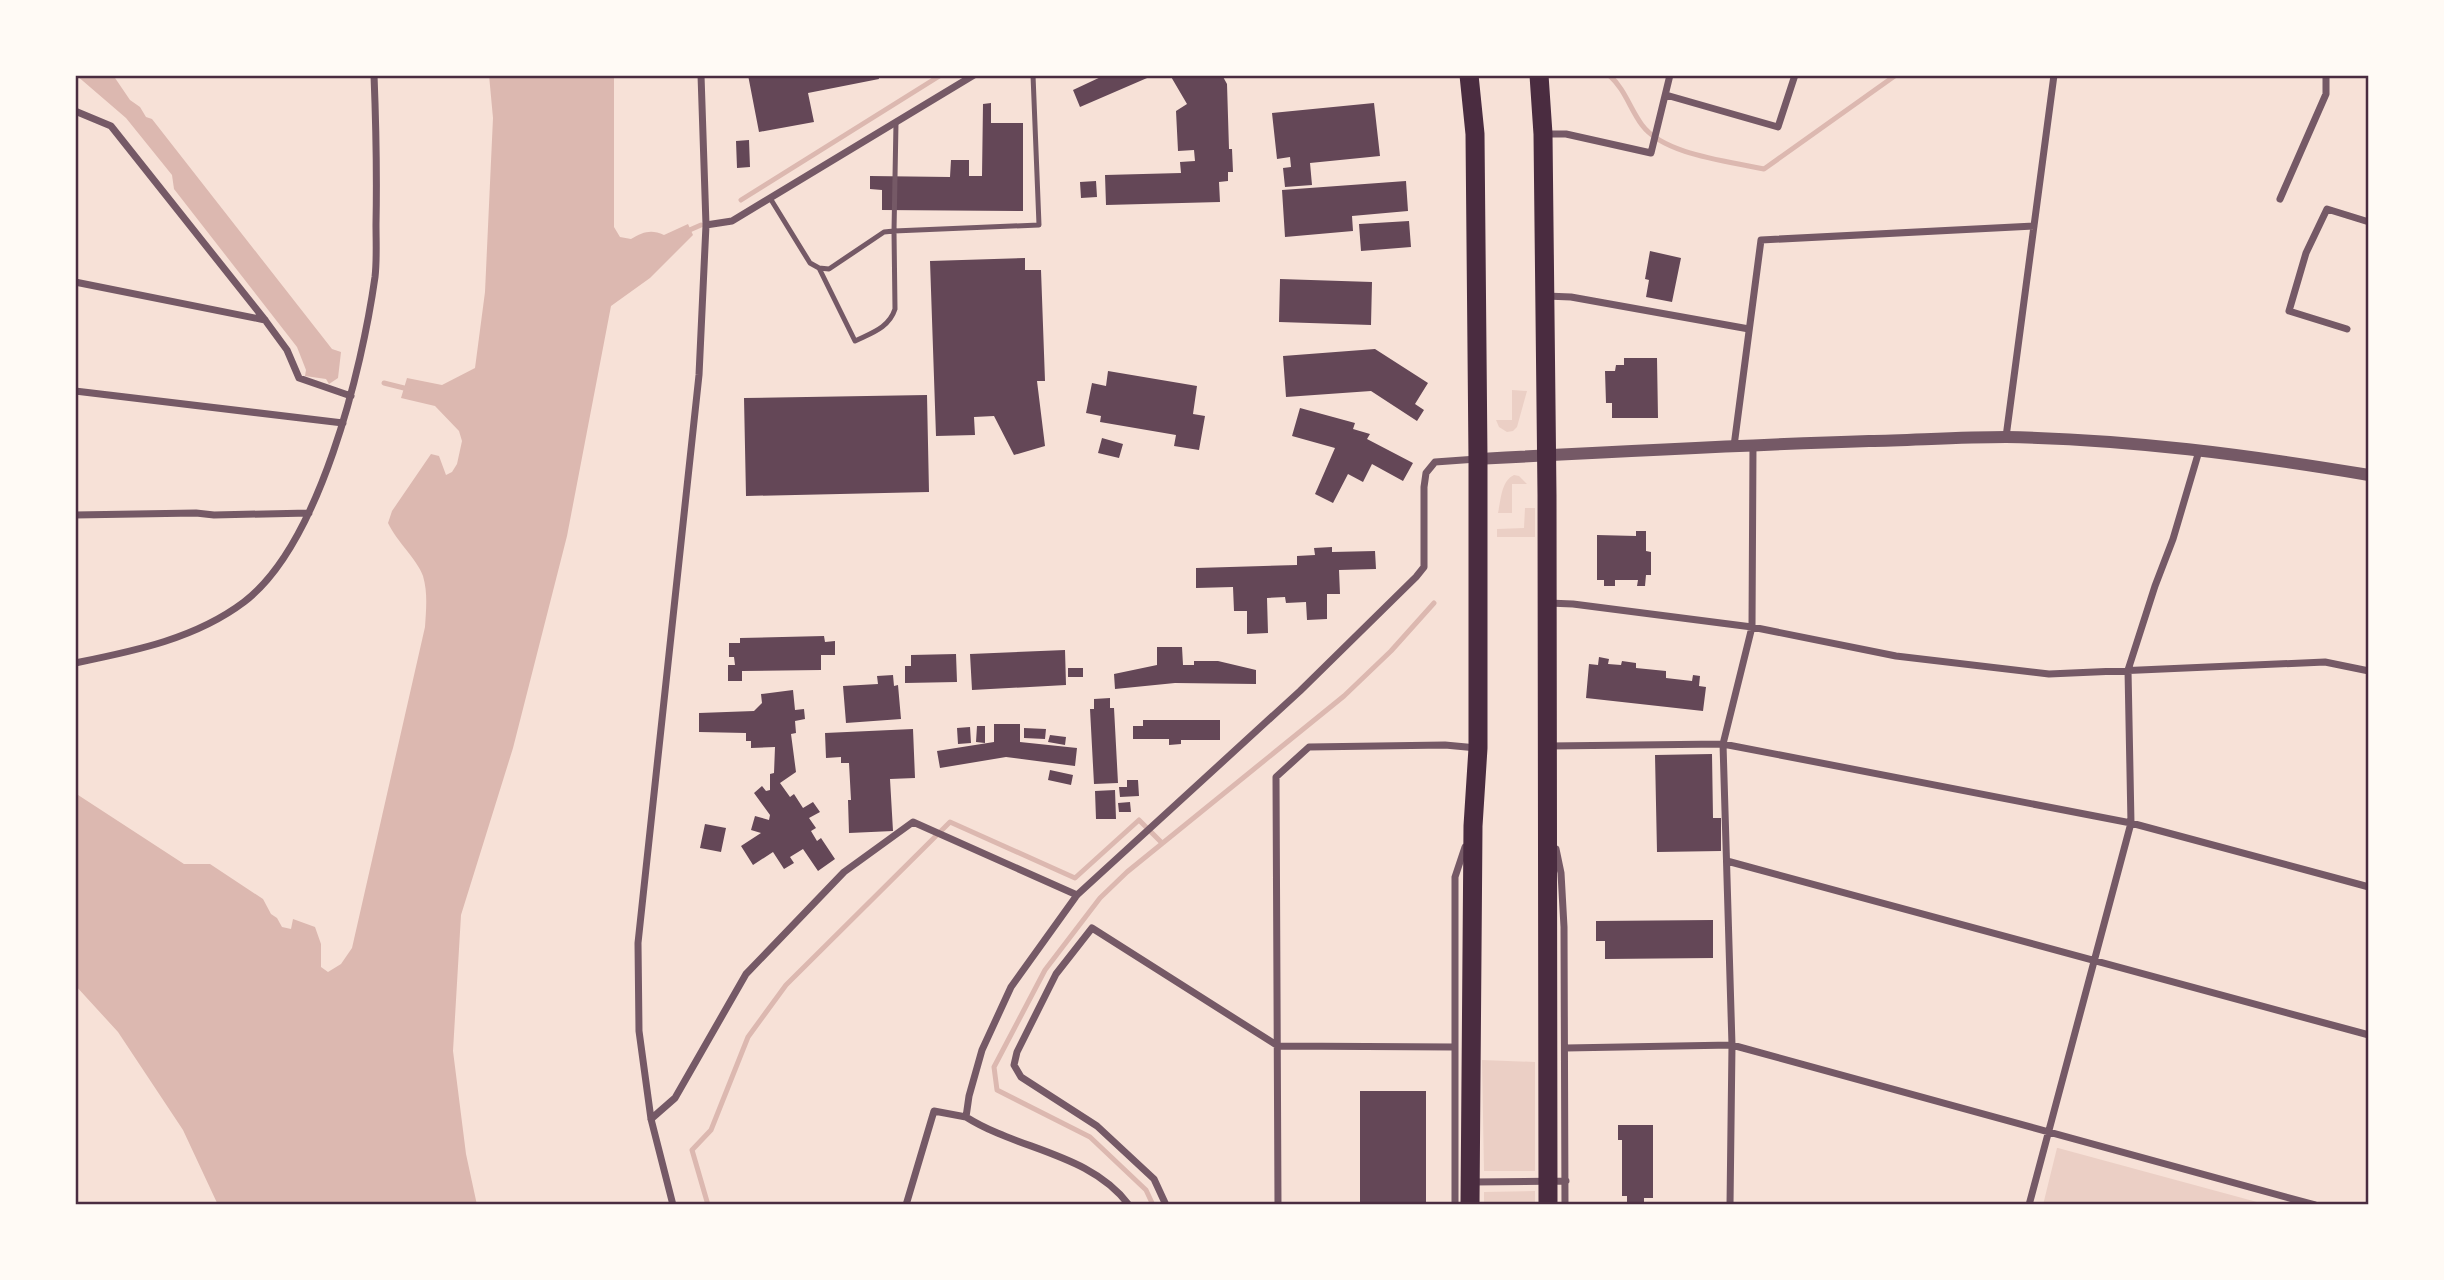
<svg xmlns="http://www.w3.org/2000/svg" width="2444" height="1280" font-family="'DejaVu Sans',sans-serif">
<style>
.green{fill:#ebcfc5}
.water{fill:#dcb8b0}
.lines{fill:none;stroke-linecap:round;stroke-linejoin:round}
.stream{stroke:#dcb8b0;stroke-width:5}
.building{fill:#644757}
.service{stroke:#755966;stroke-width:5}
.minor{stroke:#755966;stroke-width:7}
.tertiary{stroke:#755966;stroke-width:12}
.trunk{stroke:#4a2c40;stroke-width:19}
.neatline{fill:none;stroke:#4a2c40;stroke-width:2.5}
</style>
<rect width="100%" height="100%" fill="#f7e1d7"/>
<path class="green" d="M1512,390L1527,391L1517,427L1513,431L1507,432L1499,427L1496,420H1512Z
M1514,475L1519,476L1527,484H1512V513H1498C1501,500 1501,481 1514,475Z
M1525,508H1535V537H1497V529L1524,528Z
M1482,1060L1535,1062V1171H1484Z
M2057,1148H2058L2268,1205H2043Z
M1535,1191V1205H1484V1192Z"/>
<path class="water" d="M76,75H113L130,100L140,107L146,117L152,119L332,349L341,352L338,378L329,384L326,379L305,376L306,370L297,347L174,189L172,175L126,118Z
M489,75H614V227L620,237L631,239C643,232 651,229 664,235L688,224L693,235L650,278L611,306L567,536L513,748L461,915L453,1051L466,1154L477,1205H218L183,1130L118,1032L75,985V793L184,864H210L263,899L271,914L277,918L282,927L291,929L293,919L315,927L321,944V967L328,972L341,964L352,948L425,627C426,610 428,593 423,576C417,559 397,542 388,523L392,511L431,454L439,456L446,475L452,472L457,464L462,441L459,431L435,406L401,398L407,378L442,385L475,368L485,292L493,118Z"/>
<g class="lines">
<path class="stream" d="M1609,75C1625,89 1630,109 1642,125C1664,155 1729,161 1764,169L1896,75
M741,200L941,75
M685,232L701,225
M384,383L408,389
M708,1205L692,1150L711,1130L748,1037L786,985L950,822L1075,878L1139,820L1162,843
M1153,1205L1146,1190L1090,1137L997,1090L994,1067L1045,970L1100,898L1127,872L1344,696L1391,651L1434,603"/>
</g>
<path class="building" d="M748,75H878L879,79L808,93L814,122L759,132Z
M1105,75H1154L1080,107L1073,90Z
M1170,75H1222L1227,84L1229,149H1232L1233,172H1228V181L1219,182L1220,202L1106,205L1105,175L1181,173L1180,162L1195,161L1194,150L1178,151L1176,111L1187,104Z
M991,103V123H1023V211L882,210V190L870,189V176L950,177L951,160H969V176H982L983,104Z
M1374,103L1380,156L1310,163L1312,185L1285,187L1283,168L1291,167L1290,157L1277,159L1272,113Z
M749,140L750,167L737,168L736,141Z
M1096,181L1097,197L1081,198L1080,182Z
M1406,181L1408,211L1352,216L1353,231L1285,237L1282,190Z
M1409,221L1411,247L1361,251L1359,224Z
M1650,251L1681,258L1672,302L1646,297L1649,280L1645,279Z
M1025,258V270H1041L1045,381H1037L1045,446L1014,455L994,416L974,417L975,435L936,436L930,261Z
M1280,279L1372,282L1371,325L1279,322Z
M1375,349L1428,383L1415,404L1424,410L1417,421L1371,391L1286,397L1283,356Z
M1624,358H1657L1658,418H1612V403H1606L1605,371H1615L1616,365H1624Z
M1108,371L1197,386L1193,414L1205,416L1199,450L1174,446L1176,435L1100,422L1101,416L1086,413L1092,383L1106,386Z
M927,395L929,492L746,496L744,398Z
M1300,408L1355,423L1353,429L1370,434L1367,439L1413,463L1403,481L1372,464L1363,482L1348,474L1333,503L1315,494L1335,448L1292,436Z
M1102,438L1123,444L1119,458L1098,453Z
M1636,531H1646V551L1651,552V575H1646L1645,586H1637L1638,580H1615V586H1604V580H1597V535L1636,536Z
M1332,547V552L1375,551L1376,569L1339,570L1340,594H1327V619L1307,620L1306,602L1286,603L1285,597L1267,598L1268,633L1247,634V611H1234L1233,587L1196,588V568L1297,565V556L1315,555L1314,548Z
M824,636L825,642L835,641V655H821V670L742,671V681H728V665H735L734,657H729V643H740V638Z
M1157,647H1182L1183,665H1194V661H1218L1256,670V684L1175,683L1115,689L1114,674L1157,665Z
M1065,650L1066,685L972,690L970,654Z
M956,654L957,682L905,683V666H911V655Z
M1599,657L1609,659L1608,664L1621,665L1622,661L1636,663V668L1666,671V678L1692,681L1693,675L1700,676L1699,686L1706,687L1703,711L1586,698L1589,664L1598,665Z
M1068,668H1083V677H1068Z
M893,675L894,686L898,685L901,719L846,723L843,686L878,684L877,676Z
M793,690L795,710L804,709L805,719L795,721L796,733L791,734L796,772L780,783L790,797L794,794L803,808L813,802L820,812L809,818L816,828L811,831L817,841L821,838L835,859L818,871L803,849L790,857L794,863L784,869L773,852L753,865L741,846L761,833L751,830L755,816L769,820L770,815L754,793L762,786L766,791L770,790V774L774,773L775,747L751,748V741H746V733L699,732V713L754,711L762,703L761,694Z
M1110,698V708H1114L1118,783L1094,784L1090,709H1094V699Z
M1143,720H1220V740H1181V744L1169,745V739H1133V726H1143Z
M994,724H1020V742L1077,748L1075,766L1006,757L940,768L937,751L994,742Z
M977,726H985V743L976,742Z
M970,727L971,743L958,744L957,728Z
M1024,728L1046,729L1045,739L1024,738Z
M913,729L915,778L890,779L893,831L849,833L848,800H851L849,763H841V757L826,758L825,733Z
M1050,735L1066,737L1065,745L1048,742Z
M1712,754L1713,818H1721V851L1657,852L1655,755Z
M1050,770L1073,775L1071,785L1048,780Z
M1127,780H1138L1139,796L1120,797L1119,787H1127Z
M1115,790L1116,819H1096L1095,791Z
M1130,802L1131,812H1119L1118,803Z
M705,824L726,828L721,852L700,848Z
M1713,920V958L1605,959V941H1596V921Z
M1360,1091H1426V1205H1360Z
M1618,1125H1653V1198H1644V1204H1627V1196H1622V1140H1618Z"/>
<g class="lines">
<path class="service" d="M770,198L810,263L819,268L829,269L884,232L894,231L896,123
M819,268L855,341C871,333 889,328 895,309L894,231L1039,225L1033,75"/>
<path class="minor" d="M1666,95L1778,127L1795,75
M75,111L111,126L265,320L287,350L299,378L351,396
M1544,134H1566L1651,153L1670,75
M2280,199L2326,94V75
M706,225L732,221L974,75
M75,282L265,320
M1546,296L1571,297L1749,329
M2347,329L2289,311L2306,253L2327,209L2369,222
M75,391L343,423
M2006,437L2054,75
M1734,446L1761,240L2034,226
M75,515L196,513L214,515L309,513
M1548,603L1573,604L1752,627L1896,656L2049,674L2325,662L2369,671
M75,663C134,651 195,639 244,602C320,544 362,369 375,277C377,260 376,242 376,224C377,174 376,125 374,75
M1549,746L1723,744L2131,823L2369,887
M1556,849L1561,873L1564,927L1565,1205
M1727,861L2369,1035
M1566,1048L1732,1045L2315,1205
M651,1119L675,1098L746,974L844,872L913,822L1077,895
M1473,1182L1566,1181
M673,1205L651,1119L639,1031L638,943L699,375L706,225L701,75
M906,1205L934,1111L966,1117
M1129,1205C1090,1153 1018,1150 966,1117L969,1096L982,1050L1011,987L1077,895L1300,691L1416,577L1424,567V487L1426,473L1435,462L1477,459
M1166,1205L1154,1179L1097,1126L1021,1077L1014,1065L1017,1052L1056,974L1092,928L1278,1046L1454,1047
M1278,1205L1276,777L1309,747L1445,745L1477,748
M1455,1205V877L1465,847
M1730,1205L1732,1045L1723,744L1752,627L1753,445
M2029,1205L2131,823L2128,670L2155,586L2173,539L2199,451"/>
<path class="tertiary" d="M1478,459C1609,452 1739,445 1869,441C1915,440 1961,437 2006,437C2128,439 2249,455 2369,475"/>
<path class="trunk" d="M1469,75L1475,134L1478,459V748L1473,826L1470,1205
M1539,75L1543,134L1547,495L1548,1205"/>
</g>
<rect width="2444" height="1280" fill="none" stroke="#fffaf5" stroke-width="154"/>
<rect x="77" y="77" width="2290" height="1126" class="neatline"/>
</svg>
